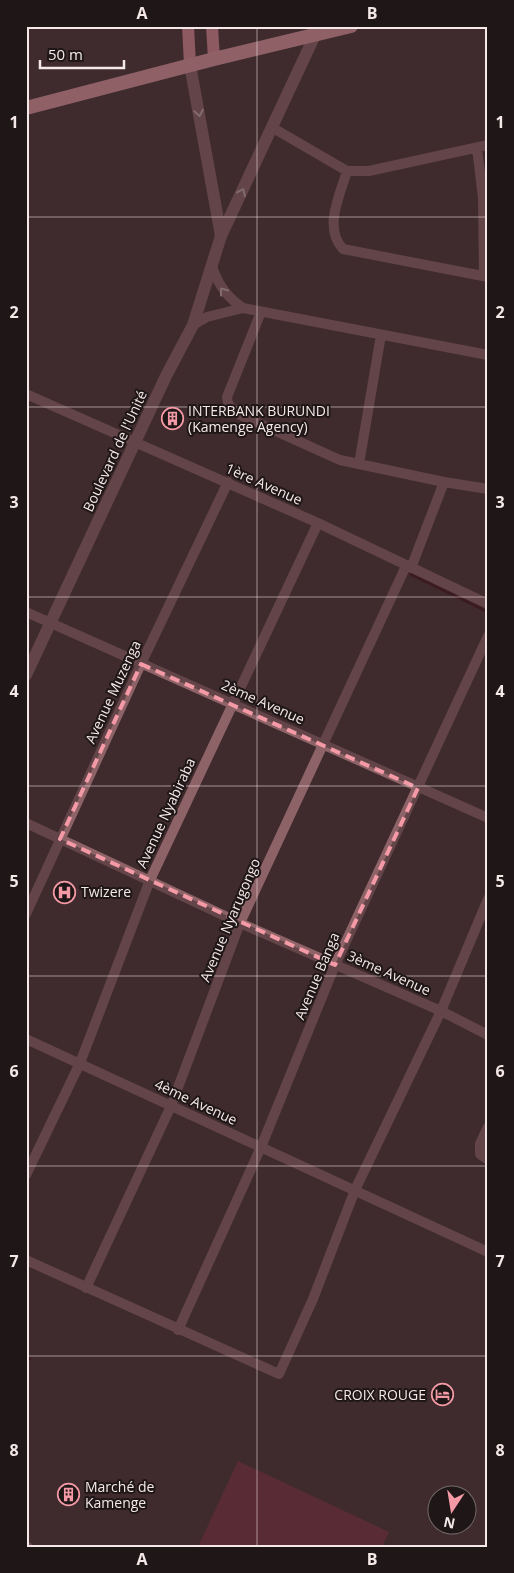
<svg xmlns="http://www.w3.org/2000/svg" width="514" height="1573" font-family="'Open Sans',sans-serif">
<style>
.built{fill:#503639}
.park{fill:#792c3c}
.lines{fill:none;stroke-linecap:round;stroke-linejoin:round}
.stream{stroke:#360512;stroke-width:3}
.minor{stroke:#8e6368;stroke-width:10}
.tertiary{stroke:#8e6368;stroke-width:12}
.primary{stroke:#eb929f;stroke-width:12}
.trunk{stroke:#f0a3ae;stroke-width:14}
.oneway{stroke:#d1b9bc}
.marked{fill:none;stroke:#f49aa6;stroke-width:4;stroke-dasharray:10 6;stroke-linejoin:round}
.grid{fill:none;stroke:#f5e8e9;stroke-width:1;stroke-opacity:0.55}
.labels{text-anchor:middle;stroke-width:4;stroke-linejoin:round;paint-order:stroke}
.poi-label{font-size:14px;fill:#f5e8e9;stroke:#1f1617;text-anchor:start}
.street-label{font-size:14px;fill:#f5e8e9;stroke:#1f1617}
.neatline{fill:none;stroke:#f5e8e9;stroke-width:2}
.grid-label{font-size:16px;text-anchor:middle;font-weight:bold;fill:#f5e8e9}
</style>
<rect width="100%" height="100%" fill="#3f2b2d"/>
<path class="built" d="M57,880L78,889L72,904L51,894Z"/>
<path class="park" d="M238,1461L389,1532L382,1547H198Z"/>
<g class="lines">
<path class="stream" d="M408,570L412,575L488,612
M26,1357L30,1359"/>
<path class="minor" d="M273,128L347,171H369L488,145
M477,148L483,198L484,276
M347,171C340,195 323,228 343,249L488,277
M212,267C219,286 227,297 243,308
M261,312L227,397L228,403L232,409L240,415L340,460L444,482L488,489
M193,325L207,317L243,308L488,355
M26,394L318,523L488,604
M359,464L381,335
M411,568L444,482
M26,612L488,818
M26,823L240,923L441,1011L488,1035
M26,914L141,664L228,482
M26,1039L488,1252
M488,1127L480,1144V1154L488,1160
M26,1175L80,1063L150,880L318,523
M26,1260L279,1374L313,1299L355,1190L441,1011L488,899
M86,1288L171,1106L240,923L406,566
M178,1330L261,1147L335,965L488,636
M26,1546L28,1547"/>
<path class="tertiary" d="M190,65L221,236
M26,675L166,376L193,325L221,236L315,35"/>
<path class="primary" d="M188,26L190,65
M212,26L214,59"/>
<path class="trunk" d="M26,108L214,59L351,26"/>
</g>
<defs><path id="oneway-chevron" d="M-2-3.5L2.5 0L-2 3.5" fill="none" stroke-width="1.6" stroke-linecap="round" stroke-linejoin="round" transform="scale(1.25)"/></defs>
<g class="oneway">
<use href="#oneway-chevron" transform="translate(199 113) rotate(80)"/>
<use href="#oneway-chevron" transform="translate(242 192) rotate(-65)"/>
<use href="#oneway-chevron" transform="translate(223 291) rotate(-126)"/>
</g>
<path d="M0 0H514V1573H0ZM141,664L418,788L335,965L60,839Z" fill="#3f2b2d" fill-opacity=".55" fill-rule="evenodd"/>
<path class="marked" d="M141,664L418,788L335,965L60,839Z"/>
<path class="grid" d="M257,26V1547M26,217H488M26,407H488M26,597H488M26,786H488M26,976H488M26,1166H488M26,1356H488"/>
<defs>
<symbol id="building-ring" viewBox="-11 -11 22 22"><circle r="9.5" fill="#1f1617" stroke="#f49aa6" stroke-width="1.5"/><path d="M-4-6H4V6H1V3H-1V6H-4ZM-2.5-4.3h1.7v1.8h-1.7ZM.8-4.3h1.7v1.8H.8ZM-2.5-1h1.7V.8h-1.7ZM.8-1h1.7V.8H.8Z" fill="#f49aa6"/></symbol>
<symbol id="hospital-ring" viewBox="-11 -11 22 22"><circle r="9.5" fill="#1f1617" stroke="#f49aa6" stroke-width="1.5"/><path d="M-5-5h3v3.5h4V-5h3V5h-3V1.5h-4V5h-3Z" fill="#f49aa6"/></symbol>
<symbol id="hotel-ring" viewBox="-11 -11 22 22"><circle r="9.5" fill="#1f1617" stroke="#f49aa6" stroke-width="1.5"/><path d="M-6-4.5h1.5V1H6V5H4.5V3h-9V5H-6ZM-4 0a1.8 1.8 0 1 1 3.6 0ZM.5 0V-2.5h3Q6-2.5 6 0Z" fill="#f49aa6"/></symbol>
</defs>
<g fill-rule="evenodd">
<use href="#building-ring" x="160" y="406" width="25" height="25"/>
<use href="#hospital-ring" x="52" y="880" width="25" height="25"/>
<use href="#hotel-ring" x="430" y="1382" width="25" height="25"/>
<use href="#building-ring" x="56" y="1482" width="25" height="25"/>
</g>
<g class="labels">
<g class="poi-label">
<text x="188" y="416">INTERBANK BURUNDI<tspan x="188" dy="16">(Kamenge Agency)</tspan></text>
<text x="81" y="897">Twizere</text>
<text x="426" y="1400" text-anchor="end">CROIX ROUGE</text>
<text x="85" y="1492">Marché de<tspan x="85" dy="16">Kamenge</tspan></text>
</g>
<g class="street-label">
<text transform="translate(115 451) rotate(-65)" y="5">Boulevard de l'Unité</text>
<text transform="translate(264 484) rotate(24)" y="5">1ère Avenue</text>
<text transform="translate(113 692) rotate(-65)" y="5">Avenue Muzenga</text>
<text transform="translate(263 702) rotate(24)" y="5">2ème Avenue</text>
<text transform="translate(166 813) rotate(-65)" y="5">Avenue Nyabiraba</text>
<text transform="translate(230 920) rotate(-67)" y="5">Avenue Nyarugongo</text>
<text transform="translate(389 973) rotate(24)" y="5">3ème Avenue</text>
<text transform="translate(317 976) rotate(-67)" y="5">Avenue Banga</text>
<text transform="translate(196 1102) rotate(25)" y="5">4ème Avenue</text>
</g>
</g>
<rect width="514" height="1573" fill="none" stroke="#1f1617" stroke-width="55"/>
<g transform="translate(452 1510) rotate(192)"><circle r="24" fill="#1f1617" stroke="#756a6b"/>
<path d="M0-4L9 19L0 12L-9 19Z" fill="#f49aa6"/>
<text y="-8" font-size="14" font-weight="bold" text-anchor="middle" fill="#f5e8e9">N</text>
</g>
<path d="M40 60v8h84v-8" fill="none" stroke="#f5e8e9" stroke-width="2.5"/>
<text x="48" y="60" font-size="15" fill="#f5e8e9" stroke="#1f1617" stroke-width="4" paint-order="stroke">50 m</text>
<rect x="28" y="28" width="458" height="1518" class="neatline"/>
<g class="grid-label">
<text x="142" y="19">A</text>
<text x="372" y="19">B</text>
<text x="14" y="128">1</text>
<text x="500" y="128">1</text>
<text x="14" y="318">2</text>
<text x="500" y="318">2</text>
<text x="14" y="508">3</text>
<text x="500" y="508">3</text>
<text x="14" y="697">4</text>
<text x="500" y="697">4</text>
<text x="14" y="887">5</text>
<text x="500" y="887">5</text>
<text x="14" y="1077">6</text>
<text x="500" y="1077">6</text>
<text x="14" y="1267">7</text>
<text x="500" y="1267">7</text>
<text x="14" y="1456">8</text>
<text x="500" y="1456">8</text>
<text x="142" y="1565">A</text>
<text x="372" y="1565">B</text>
</g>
</svg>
